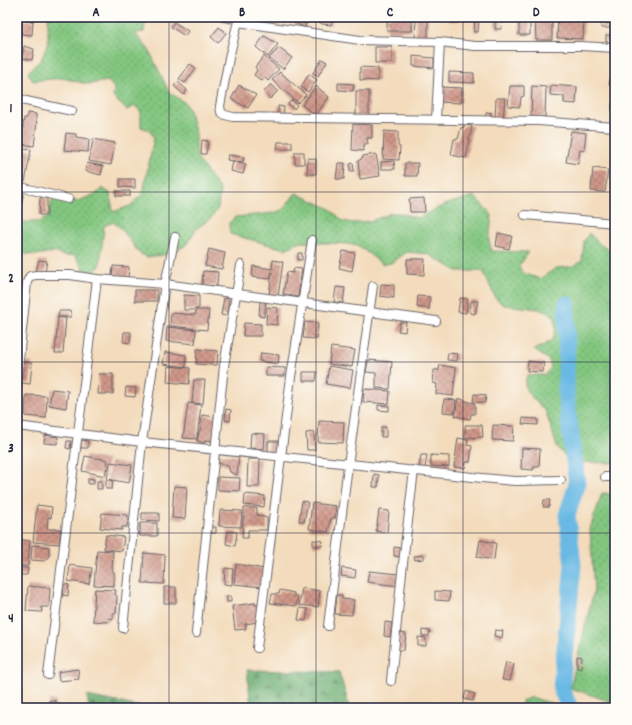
<svg xmlns="http://www.w3.org/2000/svg" width="632" height="725" font-family="Dekko,sans-serif">
<style>
.grass{fill:url(#grass-dots);stroke:#52745d}
.forest{fill:url(#forest-firs);stroke:#466654}
.lines{fill:none;stroke-linecap:round;stroke-linejoin:round}
.river{stroke:#69b9e4;stroke-width:17}
.building{fill:url(#building-cross-hatch)}
.minor-casing{stroke:#6b6368;stroke-width:10}
.minor{stroke:#fff;stroke-width:8}
.grid{fill:none;stroke:#22223b;stroke-width:1;stroke-opacity:0.55}
.neatline{fill:none;stroke:#22223b;stroke-width:1.5}
.grid-label{font-size:13px;text-anchor:middle;font-weight:bold;fill:#22223b}
</style>
<defs>
<pattern id="grass-dots" width="8" height="8" patternUnits="userSpaceOnUse"><rect width="8" height="8" fill="#82c67f"/><path d="M2 2h.1M6 6h.1" fill="none" stroke="#6aa069" stroke-width="1.8" stroke-linecap="round"/></pattern>
<pattern id="forest-firs" width="22" height="20" patternUnits="userSpaceOnUse"><rect width="22" height="20" fill="#69ab6e"/><path d="M5 1l3.5 6h-7zM16 11l3.5 6h-7z" fill="#568b5c"/></pattern>
<pattern id="building-cross-hatch" width="8" height="8" patternUnits="userSpaceOnUse"><rect width="8" height="8" fill="#d09789"/><path d="M0 0l8 8M0 8l8-8" fill="none" stroke="#a87b71"/></pattern>
</defs>
<rect width="100%" height="100%" fill="#fdfcf7"/>
<filter id="ink" filterUnits="userSpaceOnUse"><feTurbulence type="fractalNoise" baseFrequency=".025" numOctaves="2"/><feDisplacementMap in="SourceGraphic" scale="8" xChannelSelector="R" yChannelSelector="G"/><feConvolveMatrix kernelMatrix="1 2 1 2 8 2 1 2 1" color-interpolation-filters="sRGB"/></filter>
<filter id="wash" filterUnits="userSpaceOnUse"><feTurbulence type="fractalNoise" baseFrequency=".012" numOctaves="4" result="noise"/><feDisplacementMap in="SourceGraphic" scale="16" xChannelSelector="R" yChannelSelector="G"/><feGaussianBlur stdDeviation="0.9" result="paint"/><feColorMatrix in="noise" values="0 0 0 0 0 0 0 0 0 0 0 0 0 0 0 0 0 1.4 0 .05"/><feComposite in="paint" operator="in"/></filter>
<g filter="url(#wash)">
<rect width="100%" height="100%" fill="#f3dbbb"/>
<path class="grass" d="M48,17H133L145,23L144,32L135,33L149,50L169,92L185,103L189,110L195,131L197,158L220,190L218,208L212,217L196,229L186,245L170,254L147,257L139,253L121,228L113,222L104,226L100,266L93,272L84,270L75,255L64,256L55,252L36,255L17,253V222H39L48,217L52,200L60,197L78,201L96,194L102,188L110,193L113,212L130,206L143,193L154,137L149,130L141,127V112L135,106L127,110L113,97L114,88L108,81L88,84L62,78L33,81L28,72L41,60L48,43Z
M296,193L329,208L343,221L352,223L371,221L391,213H400L418,218L444,205L474,196L492,215L489,241L492,251L529,252L519,266L523,273L540,279L556,268L574,266L582,260L584,241L589,233L601,245L615,254V463L570,462L557,447L546,412L527,392L525,384L527,375H544L551,368L549,360L534,350C556,340 556,339 555,316L539,309L504,305L496,299L483,271H457L428,254L407,252L391,263L382,264L360,247L349,244L301,242L285,249L230,234L229,223L235,217L274,213L282,210Z
M602,493L615,494V703L570,688L594,590L590,529Z
M531,697L556,705L557,708H522V701Z"/>
<path class="forest" d="M247,670L339,672L350,708H251Z
M87,696L147,708H89Z"/>
<g class="lines">
<path class="river" d="M567,304L566,396L577,484L567,515L573,565L561,689L570,708"/>
</g>
<g id="blocks">
<path class="building" d="M222,17H232L231,23L221,21Z
M257,17H267L265,20Z
M296,17H309L305,27L294,23Z
M314,17H334L331,25L322,24L314,19Z
M387,17H412V31H387Z
M416,17H428V42L415,41Z
M448,17H459V21H448Z
M475,17L479,18L478,32H474Z
M519,17H530V35H519Z
M535,17H552V40H536Z
M558,17H584L583,39L557,38Z
M601,17H615V22H613V28H601Z
M22,20L33,21L32,35L21,34Z
M495,20H502L501,29H495Z
M174,22L188,31L185,36L171,27Z
M219,27L226,33L218,43L211,37Z
M606,35L615,36V42H606Z
M264,36L278,44L268,57L256,47Z
M24,46L34,49L32,60L22,58Z
M375,47H392V63H375Z
M279,48L292,58L283,69L269,58Z
M264,56L279,69L268,81L265,78L262,81L254,75L257,70L255,67Z
M413,56L434,58V68L413,66Z
M322,59L327,62L318,76L313,73Z
M190,64L196,68L185,83L179,79Z
M360,67L378,68V81L360,80Z
M280,72L306,95L298,103L272,80Z
M449,72L474,73V83L449,82Z
M309,74L317,80L308,92L301,87Z
M610,79H615V85H609Z
M178,82L187,90L184,95L174,86Z
M338,83L354,84L353,91L338,90Z
M271,84L278,91L270,99L264,92Z
M239,85L256,95L248,108L231,99Z
M551,85L577,87L576,104L564,103V96L550,95Z
M316,86L329,97L316,115L302,105Z
M510,86H524V96L521,97L520,107L508,106Z
M532,86L546,87L545,117H531Z
M439,87L462,88L461,103L439,102Z
M356,91H369V116H356Z
M496,98H505L503,120H495Z
M292,100L297,105L294,109L288,104Z
M612,103H615V113L612,112Z
M278,106L284,107L283,116L278,115Z
M491,112V119H486V113Z
M27,113L36,114V121L37,122L34,146L21,144L24,118H27Z
M353,124L372,125V138H367L368,144H364L363,151L352,150Z
M465,125L472,126L466,158L451,155L454,139H458L461,128L464,127Z
M17,126L20,127L18,143H17Z
M384,131L398,132V146L400,147L399,160L383,159Z
M571,131L586,133L584,151L580,150L578,164L566,162Z
M66,133L76,134V137L89,139L88,152L64,150Z
M93,139L115,143L111,165L89,161Z
M202,140L208,141L206,154H201Z
M278,142H292V149H277Z
M17,146L22,147L20,161L17,160Z
M24,149L31,150L25,182L19,181Z
M295,152H304V164H295Z
M376,154L380,176L360,179L358,161L363,158V156Z
M228,155L244,157L243,162L227,160Z
M308,158L316,159V174H307Z
M233,161L246,164L243,174L231,171Z
M394,161L395,169H381V162Z
M87,163L103,166L101,175L85,171Z
M338,163H345L344,179H336Z
M353,163L354,171H350V164Z
M405,163H418L417,176H405Z
M593,168L608,170L605,192L591,191Z
M120,179H135V188L120,187Z
M17,190L24,191L20,212L17,211Z
M116,191H130V196H116Z
M40,198H47V215H39Z
M424,198L425,212H410L409,199Z
M498,233L512,236L509,249L496,246Z
M209,249L225,253L222,269L205,266Z
M343,251L355,253L352,271L339,268Z
M298,253H302V260H298Z
M407,259H425L424,275L407,274Z
M39,260L47,261L45,273L36,272Z
M273,260L283,262L278,297L269,295L272,272L270,279L252,277L253,266L272,269Z
M113,266L129,267L128,278L112,277Z
M294,268L302,269L298,297L283,294L287,272L293,273Z
M203,271L218,272L217,286L202,285Z
M381,284L394,285V298L380,296Z
M336,287L345,288L343,303L334,302Z
M135,290H157V301H135Z
M184,295L199,296V308L193,310H184Z
M418,296L430,297L429,309L417,307Z
M224,298L229,299L227,316L221,315Z
M460,298L468,299L466,313L458,312Z
M260,301L266,302L264,317L259,316Z
M471,301H478L475,314L470,313Z
M267,307L278,308L277,325L266,324Z
M196,310H209L207,330L170,326L171,313L195,315Z
M59,311H71V317H58Z
M58,317L66,318L63,353H55Z
M305,322L318,323L317,339L303,338Z
M400,322H406L405,332L398,331Z
M244,323L261,324V336H243Z
M167,327L196,330L195,344L166,341Z
M124,332H131L130,343L123,342Z
M331,347L355,350L352,367L329,364Z
M197,349L218,351L217,365L196,364Z
M165,352L186,355V367L163,364Z
M261,353L279,355L278,364L259,361Z
M448,353L458,354L457,361L447,360Z
M368,360L392,362L390,389L376,388V373L366,372Z
M528,361L544,363L543,372L527,371Z
M23,362L32,363L30,384L21,383Z
M440,365L456,368L453,396L436,394L437,384L433,383L434,370H439Z
M168,366L190,368L189,384L167,382Z
M329,366L353,370L350,388L326,384Z
M266,367L285,368V376H266Z
M303,372H317L316,381H303Z
M99,374H113V394H98Z
M194,380H205L203,404L192,403Z
M126,387L136,388L135,397L125,396Z
M52,389L68,391L66,408L49,405Z
M364,389L390,391L389,404L363,402Z
M474,394L486,395L485,403L473,402Z
M26,395L47,396L46,418L25,416Z
M458,398L475,404V414H471L470,419L455,416Z
M444,399L456,400L455,413L443,412Z
M188,403L201,405L197,439L183,438Z
M378,405L389,406V411L378,410Z
M226,409L231,410L230,421L225,420Z
M202,415L216,417L214,441L205,440V443L197,441L199,432L200,431Z
M523,418L538,419V425L522,424Z
M319,421L344,422L343,443L318,442Z
M465,425H482L483,437L465,438Z
M493,425L514,426L513,441L492,440Z
M381,427H386V437H381Z
M314,432L315,450H307L306,433Z
M251,433L265,434L264,449L250,448Z
M45,435L58,437L57,444L44,443Z
M458,438L468,440L467,445L472,446L470,462H466L465,468L454,467Z
M81,440L88,441V448H81Z
M67,441H71L70,449L66,448Z
M268,441H280V453H268Z
M522,448L540,449L539,467H534L533,470L521,469Z
M219,454L239,456L237,475L230,472L228,466L218,463Z
M421,455H427L425,468L419,467Z
M431,455L449,456V467L431,466Z
M85,456L108,460L105,476L82,471Z
M248,459H260L259,487H247Z
M110,462L132,465L129,483L107,479Z
M374,474L379,475L378,487H373Z
M218,477L240,478L239,491L218,490Z
M88,478L94,479V484H88Z
M106,480H113L112,489H106Z
M97,481H102V489H97Z
M174,486L187,487L185,519L172,518Z
M245,494L265,496L264,507L244,505Z
M544,500H550L549,507H543Z
M302,501L308,502L304,522L299,521Z
M312,503L336,506L335,518H331L328,532L309,529Z
M37,505L52,507L51,518L48,517L47,529H61L59,544L33,542Z
M244,508H257V515L267,518V530H248V538H242Z
M220,510L242,511L241,527L219,526Z
M379,510L389,511L387,533L376,531Z
M102,513L128,515L127,527H122V530L100,528Z
M142,513H159V521L142,520Z
M140,523H157V536H140Z
M210,527H216V533H210Z
M228,531L237,532L235,546L226,544Z
M106,535L124,537L122,551L104,549Z
M17,539L30,541L28,566L17,565Z
M313,540L323,541L322,546H313Z
M480,540L496,543L494,560L477,557Z
M32,545L49,547V556L44,561L31,560Z
M394,547L402,548L401,557L394,556Z
M97,550L113,551L112,570L114,572V586L94,585Z
M144,553L165,555L164,584L142,583Z
M424,555V559L415,560L414,556Z
M236,564L264,569L262,587L234,584Z
M70,565L92,568L89,584L68,581Z
M17,567L28,568L27,575H17Z
M225,568L233,569L232,585L224,584Z
M342,568L356,570L355,578L341,576Z
M369,571L399,574L398,586L367,582Z
M64,584L69,585L68,596L63,595Z
M28,586L50,588L49,607H41L42,612L26,611Z
M164,587H176V603H164Z
M302,588L320,591L318,607L299,605Z
M95,589L116,590L115,594L117,596L116,613H113V619L109,618L108,622L93,621Z
M280,590L294,593V596H298L296,606L270,603L272,594H279Z
M435,591L450,592L449,601L435,600Z
M337,595H342V599L354,600L352,615L335,614Z
M227,596H231V602H227Z
M255,603V605H261L258,622L245,624L246,629L235,630L232,606Z
M300,608L308,609L306,621L298,620Z
M385,622L392,623L390,637L384,636Z
M17,625L21,626L20,639H17Z
M422,630L430,631L429,636H422Z
M495,630L503,631L502,638L494,636Z
M400,633L406,634L404,650H398Z
M418,637L426,638V646H418Z
M577,656L582,657L581,669L577,668Z
M506,662L514,664L510,681L502,680Z
M78,669L79,679L59,681L58,672Z
M17,685H22L21,698H17Z
M466,691L475,694L473,701L464,699Z
M49,700L56,701V708H49Z"/>
</g>
</g>
<g filter="url(#ink)">
<use href="#blocks" fill-opacity="0" stroke="#6b6368" stroke-width="1"/>
<g class="lines">
<defs>
<path id="minor" d="M30,17H31
M239,17L229,58L220,106L221,112L225,115L233,117L539,121L615,127
M238,22L360,40L440,42L475,46H581L615,48
M17,99L72,111
M436,120L440,42
M17,186L68,199
M525,215L615,223
M17,378L27,282L30,276L36,275H70L97,279L165,284L436,321
M17,426L142,442L482,478L515,481L561,480
M605,477H615
M328,626L348,465L373,286
M123,628L142,442L165,284L175,237
M196,633L224,366L241,265
M257,648L291,377L312,240
M48,675C65,543 81,411 97,279
M391,681L402,572L414,470"/>
</defs>
<use href="#minor" class="minor-casing"/>
<use href="#minor" class="minor"/>
</g>
</g>
<path class="grid" d="M169,17V708M316,17V708M463,17V708M17,192H615M17,362H615M17,533H615"/>
<rect width="632" height="725" fill="none" stroke="#fdfcf7" stroke-width="44"/>
<rect x="22" y="22" width="588" height="681" class="neatline"/>
<g class="grid-label">
<text x="96" y="16">A</text>
<text x="242" y="16">B</text>
<text x="390" y="16">C</text>
<text x="536" y="16">D</text>
<text x="11" y="112">1</text>
<text x="11" y="282">2</text>
<text x="11" y="452">3</text>
<text x="11" y="622">4</text>
</g>
</svg>
